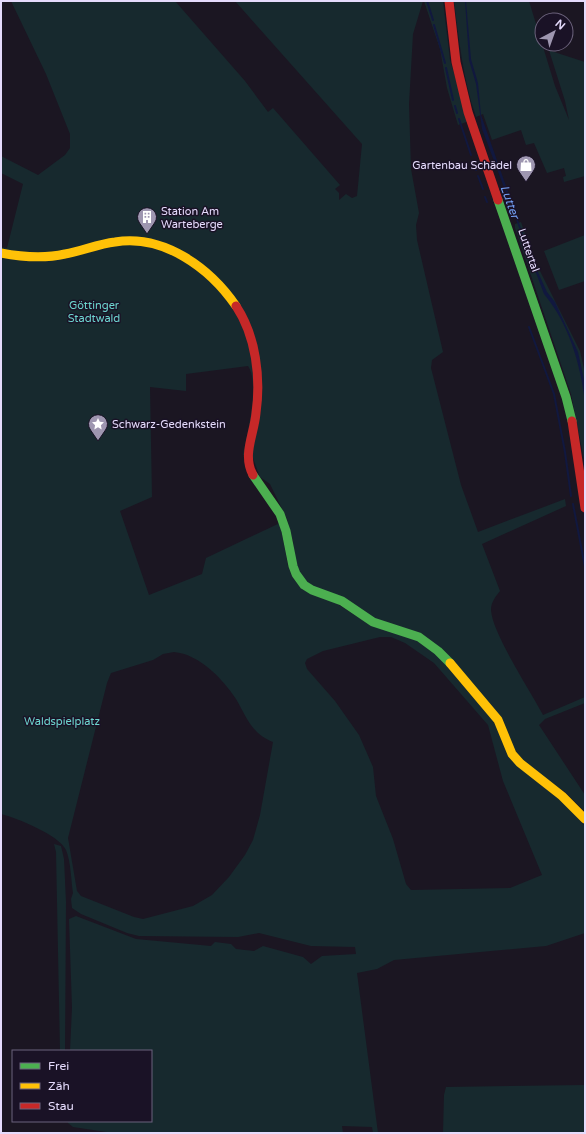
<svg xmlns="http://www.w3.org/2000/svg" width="586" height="1134" font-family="'Varela Round',sans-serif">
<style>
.green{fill:#17292e;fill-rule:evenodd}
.water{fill:#11183f}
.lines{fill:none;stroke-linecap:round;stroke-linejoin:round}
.stream{stroke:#11183f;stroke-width:2}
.fast{stroke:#4caf50;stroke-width:9}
.slow{stroke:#ffc107;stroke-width:9}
.jam{stroke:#c62828;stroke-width:9}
.labels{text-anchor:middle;stroke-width:3;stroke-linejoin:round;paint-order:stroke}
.poi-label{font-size:11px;fill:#e5dbfc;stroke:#1a1226;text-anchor:start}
.street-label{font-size:11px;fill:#e5dbfc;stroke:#1a1226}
.park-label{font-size:11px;fill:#6dd6d0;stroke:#1a1226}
.water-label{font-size:12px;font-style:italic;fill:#739ff2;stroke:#1a1226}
</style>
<rect width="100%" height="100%" fill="#1b1622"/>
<path class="green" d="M11,1H175L245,81L268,112L273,108L340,185L335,189L339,193V200L346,194L352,198L357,196L362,144L235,1H423L413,34L409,104L411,169L419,213L416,225L417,240L443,352L432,360L431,368L461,485L478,532L565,499L566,506L482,544L500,591C496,596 491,602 491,610C492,633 531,692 543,715L585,697V703L545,719L539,725L585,795V812L565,792L524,763L513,748L498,716L491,705L429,640L411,630L373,619L341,598L310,586L305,582L296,568L293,541L287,519L270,484L260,477L251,453L243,455C247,435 260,383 248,366L186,374V391L150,387L152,497L120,511L149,595L202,574L206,558L280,523L288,566L293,578L302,589L336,603L367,623L415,638L440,658L487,710C498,727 503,747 515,763L565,804L585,826V933L546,946L394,960L377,969L357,973L378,1133H373L372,1127L342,1126L343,1133H113L73,1127L68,1123V1121H151V1051H70L72,1008L69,919L76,916L136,939L211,946L215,942L231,944L236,949L254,951L263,946L303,957L311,964L322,956L356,954L355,947L311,946L259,933L238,937L139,936L127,933L81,914L72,908L71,899L73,893C71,880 71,862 66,850C59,835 17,818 1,814V247L7,248L23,184L1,173V156L38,175L65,155L70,148V134L46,74ZM380,637H391L405,643L434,663L488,725L503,781L542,875L510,888L411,890L406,884L393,839L376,796L373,767L359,735L335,701L307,669L305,663L307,659L323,651ZM174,652C199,654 223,679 236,699C247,718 252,734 273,742L260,815L253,840L245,855L229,877L212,895L193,906L143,919L134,917L81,896L77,891L68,838L107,683L111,673L153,660L163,654Z
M424,1H443L450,60L469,121L458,125L447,88L440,49Z
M454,1H529L555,86L569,120L565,101L547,44L551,51L585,62V176L564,182L563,177L566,176L564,168L547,173L534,143L526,145L521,130L492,140L483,114L476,117C463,79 459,40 454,1Z
M521,222L532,255L580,351L585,373V464L571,394L515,228V224Z
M585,235V281L559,290L544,251Z
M54,844L61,846L64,859L66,902L65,1051H60L56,852Z
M585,1085V1133H443L444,1095L446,1087Z"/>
<path class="water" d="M465,1H466L471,59L478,83L481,115L531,257L547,292L555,302L578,352L585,384V401C580,363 569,324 544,294L482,129L476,84L469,60Z"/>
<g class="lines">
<path class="stream" d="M427,1L433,20
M434,25L445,63
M446,68L453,100
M455,106L457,113
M459,119L471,155
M473,161L476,170
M478,176L483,189
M485,197L487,202
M529,327L554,394L565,452L571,496
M573,504L585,567"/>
<path class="fast" d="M498,200L566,397L572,421
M253,475L280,514L286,531L293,566L296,574L304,585L312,590L342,601L373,622L419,637L438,651L450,663"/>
<path class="slow" d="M1,253C22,257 43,259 65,254C82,251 98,244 115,242C164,234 210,268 236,306
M450,663L498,720L512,754L520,763L562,796L585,819"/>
<path class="jam" d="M449,1L456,62L468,112L498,200
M236,306C256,336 261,378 256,413C254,435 242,455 253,475
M572,421L585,508"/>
</g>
<defs>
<symbol id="shop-pin" viewBox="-11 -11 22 30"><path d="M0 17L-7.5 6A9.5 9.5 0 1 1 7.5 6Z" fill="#9e96b0" stroke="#1a1226"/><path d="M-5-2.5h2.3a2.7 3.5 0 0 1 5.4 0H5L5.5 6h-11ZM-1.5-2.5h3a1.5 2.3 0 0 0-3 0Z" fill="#fff"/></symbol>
<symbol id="building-pin" viewBox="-11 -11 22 30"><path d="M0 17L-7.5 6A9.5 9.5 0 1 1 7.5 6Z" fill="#9e96b0" stroke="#1a1226"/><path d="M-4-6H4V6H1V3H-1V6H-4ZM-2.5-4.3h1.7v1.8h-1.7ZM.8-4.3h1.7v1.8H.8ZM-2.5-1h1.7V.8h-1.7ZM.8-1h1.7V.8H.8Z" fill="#fff"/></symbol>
<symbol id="sight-pin" viewBox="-11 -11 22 30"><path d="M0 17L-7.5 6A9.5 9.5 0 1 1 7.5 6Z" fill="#9e96b0" stroke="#1a1226"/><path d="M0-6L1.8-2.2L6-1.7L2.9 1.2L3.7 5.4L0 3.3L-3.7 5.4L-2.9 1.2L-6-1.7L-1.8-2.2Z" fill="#fff"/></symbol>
</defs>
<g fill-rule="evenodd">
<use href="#shop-pin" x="515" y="154" width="22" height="30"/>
<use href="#building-pin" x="136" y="206" width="22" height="30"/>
<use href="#sight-pin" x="87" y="413" width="22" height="30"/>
</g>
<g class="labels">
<g class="poi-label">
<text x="512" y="169" text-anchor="end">Gartenbau Schädel</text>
<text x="161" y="215">Station Am<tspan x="161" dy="13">Warteberge</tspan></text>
<text x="112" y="428">Schwarz-Gedenkstein</text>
</g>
<g class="street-label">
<text transform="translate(529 250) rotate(71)" y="4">Luttertal</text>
</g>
<g class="park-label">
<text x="94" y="309">Göttinger<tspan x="94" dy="13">Stadtwald</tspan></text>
<text x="62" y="725">Waldspielplatz</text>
</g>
<g class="water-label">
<text transform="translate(510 202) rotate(70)" y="4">Lutter</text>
</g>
</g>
<rect width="586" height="1134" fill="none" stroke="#e5dbfc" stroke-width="4"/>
<rect x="12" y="1050" width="140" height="72" fill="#1a1226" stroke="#6b627c"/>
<rect x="20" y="1063" width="20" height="6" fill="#4caf50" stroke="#6b627c"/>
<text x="48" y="1070" font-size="12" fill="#e5dbfc">Frei</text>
<rect x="20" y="1083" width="20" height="6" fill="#ffc107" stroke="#6b627c"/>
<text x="48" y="1090" font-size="12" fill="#e5dbfc">Zäh</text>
<rect x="20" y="1103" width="20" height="6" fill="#c62828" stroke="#6b627c"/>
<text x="48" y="1110" font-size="12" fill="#e5dbfc">Stau</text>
<g transform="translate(554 32) rotate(41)"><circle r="19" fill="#1a1226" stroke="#6b627c"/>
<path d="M0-3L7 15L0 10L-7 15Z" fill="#9e96b0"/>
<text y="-6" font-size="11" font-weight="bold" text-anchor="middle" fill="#e5dbfc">N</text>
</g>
</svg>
